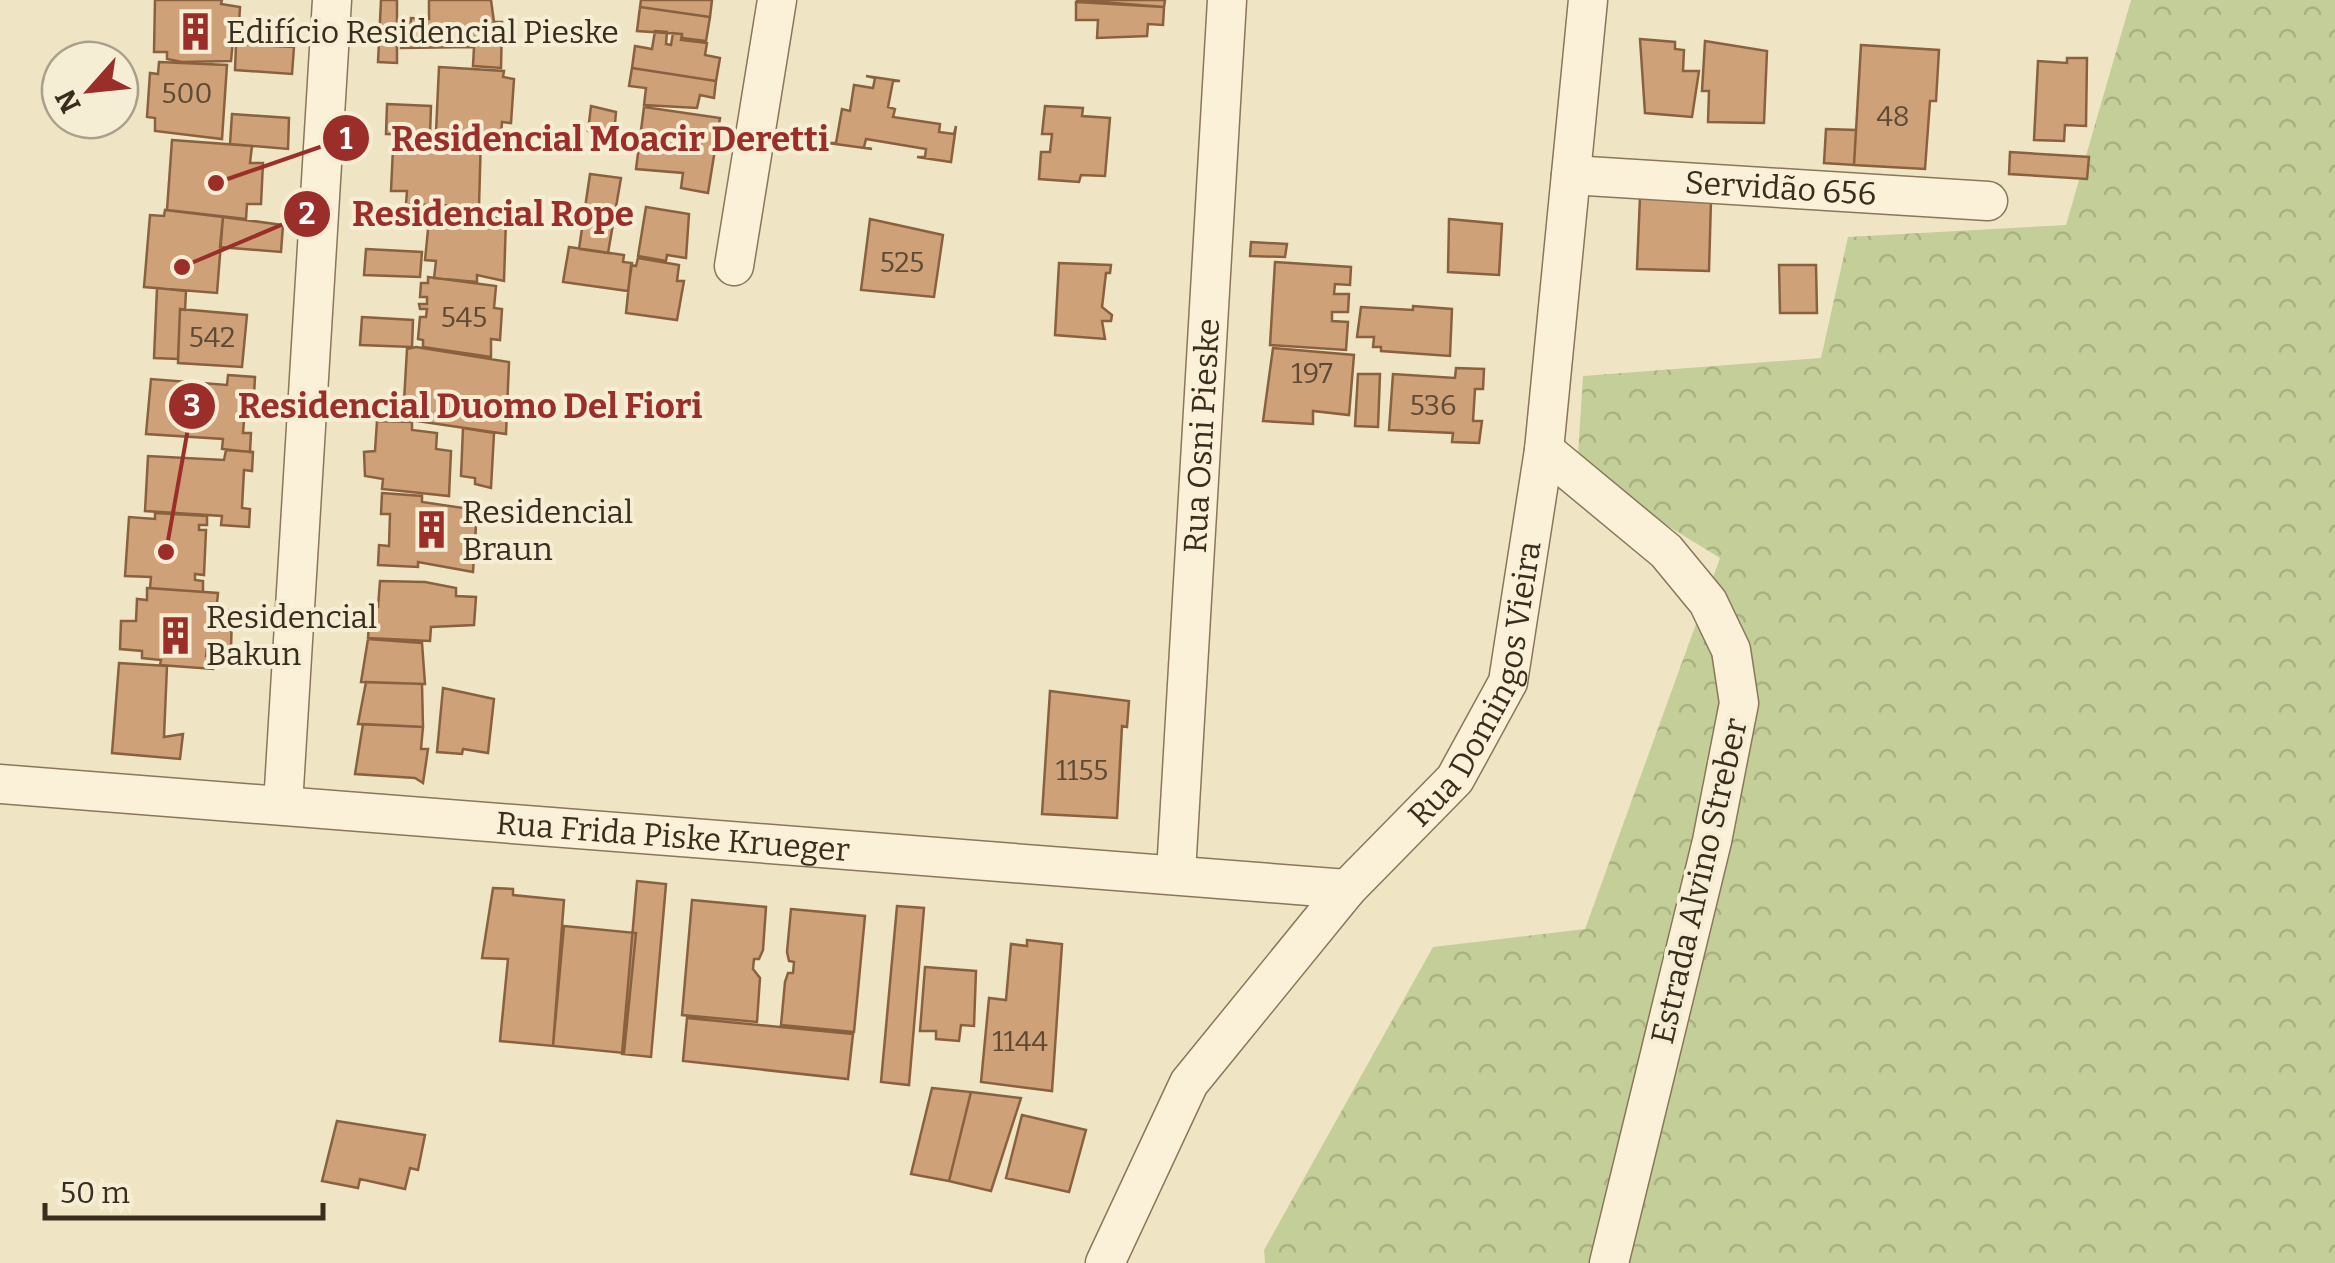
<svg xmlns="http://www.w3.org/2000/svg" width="2335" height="1263" font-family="Bitter,serif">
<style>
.forest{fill:url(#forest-crowns)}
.building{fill:#cea179;stroke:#8a613f;stroke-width:2.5}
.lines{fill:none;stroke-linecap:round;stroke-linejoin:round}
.minor-casing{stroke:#8a765a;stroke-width:41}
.minor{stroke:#faf1d8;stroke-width:38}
.labels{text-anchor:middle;stroke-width:8;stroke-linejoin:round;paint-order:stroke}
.number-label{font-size:28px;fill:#5f4a35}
.poi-label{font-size:32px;fill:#3a2d1e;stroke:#f6eed4;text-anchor:start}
.street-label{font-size:32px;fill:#3a2d1e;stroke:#f6eed4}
.leader{fill:none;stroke:#9b2e29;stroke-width:4}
.callout-dot{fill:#9b2e29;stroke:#f6eed4;stroke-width:4}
.mark-label{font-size:30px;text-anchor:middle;font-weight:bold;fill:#fff}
.callout-label{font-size:35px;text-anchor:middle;font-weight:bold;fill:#9b2e29;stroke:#f6eed4;stroke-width:8;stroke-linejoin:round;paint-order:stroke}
</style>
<defs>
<pattern id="forest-crowns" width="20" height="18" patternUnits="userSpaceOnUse" patternTransform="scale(2.5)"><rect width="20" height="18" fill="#c4ce98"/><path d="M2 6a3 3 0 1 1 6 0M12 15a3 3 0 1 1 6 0" fill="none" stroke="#a9b183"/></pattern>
</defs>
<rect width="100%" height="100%" fill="#efe5c4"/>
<path class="forest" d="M2131,0H2335V1263H1265L1264,1250L1433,947L1585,929L1720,558L1577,470L1583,376L1821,358L1848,237L2066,225Z"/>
<path class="building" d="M155,0H222L221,4L240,7L238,41H233L231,61L182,62L167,59V52H154Z
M381,0H397V63L378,62Z
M429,0H491L494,22H502L501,68L473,66L474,47L401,48L402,29L410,30L411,18L429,19Z
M641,0H712L710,17L640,7Z
M1076,0H1165L1164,7Z
M1076,2L1164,7L1163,25L1148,24L1147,36L1097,38L1098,20H1076Z
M640,7L710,17L706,41L682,38V34L637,31Z
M655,31L667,32L666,44L671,45L673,33L682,34L681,40L707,43L705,55L720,58L716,81L632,68L635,46L652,49Z
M1640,39L1675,42V49L1684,50L1683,71H1699L1692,117L1645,113Z
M1705,41L1767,51L1764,123L1708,122L1709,91H1702Z
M236,44L294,47L292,74L235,70Z
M1861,45L1939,50L1936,101H1930L1925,169L1854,165Z
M2067,58H2087L2086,126L2065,125L2064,141L2034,140L2038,61L2067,63Z
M159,62L227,65L222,139L155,131V118L147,117L150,73L158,74Z
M439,67L504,71L503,77L514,79L511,123L502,122L501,135L436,132Z
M632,68L716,81L714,98L700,95L697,108L644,105L646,88L629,86Z
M866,76L900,81H893L888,107L895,109L893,117L940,124L939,132L954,134L956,126L951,162L917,157H925L926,149L866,139L864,147L872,149L828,143H836L842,109L850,111L854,85L873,88L875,78Z
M387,104L431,106L430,135L386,134Z
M591,106L616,112L614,135L588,131Z
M1045,106L1083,108L1082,116L1110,118L1105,176L1081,175L1079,182L1039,179L1041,152H1050L1052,134H1042Z
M644,107L720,118L708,193L681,188L683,173L636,169Z
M232,114L289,118L288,149L230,144Z
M1826,129L1856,130L1854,165L1824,163Z
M436,132L481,135L479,207L406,204L407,191H391L393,148L409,147L410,134Z
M172,140L252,146L250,163H263L261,204H247L246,219L167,210Z
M2010,152L2089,157L2087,179L2009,174Z
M590,174L621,178L608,253L579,249Z
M1640,197L1711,200L1709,271L1637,269Z
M440,205L479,207L480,214L506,219L504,281L477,275V282L434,278L436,261L425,260L429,220H439Z
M646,207L689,214L686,258L667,255L666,261L638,256Z
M165,210L223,217L217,293L144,287L150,215L164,216Z
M223,217L283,225L281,252L220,247Z
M870,219L943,235L934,297L861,290Z
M1449,219L1502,224L1499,275L1448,272Z
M1251,242L1287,244L1285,257L1250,256Z
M569,247L624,255L623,262L632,263L628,291L563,282Z
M366,249L422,252L420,277L364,275Z
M638,258L679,265L677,281H684L677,320L626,313L631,265L636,266Z
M1275,262L1351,267L1350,285L1335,284L1334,294H1349L1348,312H1332V321L1348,322L1346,350L1270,345Z
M1059,263L1111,265L1110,273H1106L1102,307L1112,315L1111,321H1102L1105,339L1055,335Z
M1779,265H1816L1817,313H1780Z
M428,277L496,286L494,308L502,309L500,340L491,339V357L423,347V340L418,339L420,317H426L427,309H420L419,304H427V297H420L421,283H428Z
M157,288L186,291L185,310L180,309L178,359L154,358Z
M1413,306L1452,309L1450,356L1381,351V347H1373L1374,337H1357L1361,307L1413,310Z
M180,309L247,315L242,367L178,363Z
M362,317L413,320L412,347L360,345Z
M416,347L509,362L506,434L403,419L407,349Z
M1273,348L1354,355L1349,415L1313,411V424L1263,421Z
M1456,368L1484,369L1483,389H1475L1473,421H1482L1479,443L1452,442L1453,433L1389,430L1393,374L1455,378Z
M1358,374H1380L1378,427L1355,426Z
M228,375L255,377L254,395H246L243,433H251L250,452L222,449L223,439L146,434L151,379L227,385Z
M377,421L412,422V430L437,433L436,449L451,451L449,496L382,489L383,479L365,476L364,452L375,451Z
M463,428L494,433L491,488L475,484V478L461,476Z
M226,450L253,452L252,471L244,470L242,508L250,509L249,527L221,525L222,516L145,511L148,456L224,460Z
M382,493L422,496V502L477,510L473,572L418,562V567L378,565L379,545L389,546L390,514H381Z
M155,513L207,516V525H199V530H206L204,575L195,574V580L203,581V592L150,588L151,577L125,576L129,517L155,519Z
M380,581L425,582L456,588V596L476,597L474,625L431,627L430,641L368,638L370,607H378Z
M147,588L218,593L217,603H210L209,609L232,611L231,650L207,649L206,656H213V669L160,665L161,660L142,658V651L120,649L121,621H136L137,599L147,600Z
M368,639L422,643L425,684L361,682Z
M119,663L167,666L164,737L183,734L180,759L112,753Z
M366,682L422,684L423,727L358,724Z
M443,688L494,699L488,753L463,749L462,754L437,752Z
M1050,691L1129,701L1127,727L1122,726L1117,818L1042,814Z
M363,724L423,727L421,749H428L423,783L415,778L355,774Z
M637,881L666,884L651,1057L622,1054Z
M493,888L513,889V895L564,900L553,1046L500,1041L508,959L482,958Z
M692,900L766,907L763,950L759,959H754L753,969L760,978L757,1022L682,1015Z
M897,906L924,908L909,1085L881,1082Z
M791,909L865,916L854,1032L781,1025L785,982L788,973H793L794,962L789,961L787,952Z
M564,926L636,933L624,1053L553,1046Z
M1027,940L1062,944L1052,1091L981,1082L989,998L1006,1000L1011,944L1027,946Z
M925,967L976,971L974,1026L961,1025L959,1041L936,1039V1031H920Z
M687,1018L853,1034L848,1079L683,1061Z
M932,1088L971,1092L949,1181L911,1174Z
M971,1092L1021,1098L991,1191L949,1181Z
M1022,1115L1086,1130L1069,1192L1006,1178Z
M337,1121L425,1135L418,1170L410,1168L405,1189L360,1179L358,1188L322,1181Z"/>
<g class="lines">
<defs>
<g id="minor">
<path id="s1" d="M1571,175L1988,201"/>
<path d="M734,266L777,0"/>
<path d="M1544,450L1666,551L1708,602L1731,650L1739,703L1712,841L1609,1263"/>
<path id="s2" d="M0,784L1347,889"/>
<path d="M283,805L332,0"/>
<path id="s3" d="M1176,873L1227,0"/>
<path id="s4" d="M1105,1263L1189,1083L1347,889L1455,779L1508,682L1544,450L1588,0"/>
</g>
</defs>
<use href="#minor" class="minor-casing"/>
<use href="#minor" class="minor"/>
</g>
<defs>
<symbol id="building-bare" viewBox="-9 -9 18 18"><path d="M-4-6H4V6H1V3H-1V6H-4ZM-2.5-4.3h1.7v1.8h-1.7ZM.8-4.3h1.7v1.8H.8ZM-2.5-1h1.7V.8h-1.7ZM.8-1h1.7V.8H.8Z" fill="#9b2e29" stroke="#f6eed4" stroke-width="2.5" paint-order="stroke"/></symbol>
</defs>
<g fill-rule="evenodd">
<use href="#building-bare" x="168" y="4" width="55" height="55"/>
<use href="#building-bare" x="404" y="502" width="55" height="55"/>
<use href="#building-bare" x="148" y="608" width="55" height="55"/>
</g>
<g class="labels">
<g class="number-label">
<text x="187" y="103">500</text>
<text x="1893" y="126">48</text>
<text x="902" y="272">525</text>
<text x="464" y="327">545</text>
<text x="212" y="347">542</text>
<text x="1312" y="383">197</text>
<text x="1433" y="415">536</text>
<text x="1082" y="780">1155</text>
<text x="1020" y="1051">1144</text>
</g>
<g class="poi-label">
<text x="226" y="43">Edifício Residencial Pieske</text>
<text x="462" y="523">Residencial<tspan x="462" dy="37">Braun</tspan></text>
<text x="206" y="628">Residencial<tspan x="206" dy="37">Bakun</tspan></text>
</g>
<g class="street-label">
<text dy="11" stroke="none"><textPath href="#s1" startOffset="210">Servidão 656</textPath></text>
<text dy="11" stroke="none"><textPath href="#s3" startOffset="438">Rua Osni Pieske</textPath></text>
<text dy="11" stroke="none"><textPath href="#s4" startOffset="700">Rua Domingos Vieira</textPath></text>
<text dy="11" stroke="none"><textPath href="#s2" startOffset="675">Rua Frida Piske Krueger</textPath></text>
<text transform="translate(1699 881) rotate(-77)" y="11">Estrada Alvino Streber</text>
</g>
</g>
<path class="leader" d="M216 183L346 138M182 267L307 214M166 552L192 406"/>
<g class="callout-dot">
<circle cx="216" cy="183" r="10"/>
<circle cx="182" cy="267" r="10"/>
<circle cx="166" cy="552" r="10"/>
<circle cx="346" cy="138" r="25"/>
<circle cx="307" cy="214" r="25"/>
<circle cx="192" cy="406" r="25"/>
</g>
<g class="mark-label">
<text x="346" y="149">1</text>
<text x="307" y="224">2</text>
<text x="192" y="416">3</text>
</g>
<g class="callout-label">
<text x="610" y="151">Residencial Moacir Deretti</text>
<text x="493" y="226">Residencial Rope</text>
<text x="470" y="418">Residencial Duomo Del Fiori</text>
</g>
<g transform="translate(90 90) rotate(243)"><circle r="48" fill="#f6eed4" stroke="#aba18b" stroke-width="2.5"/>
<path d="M0-8L18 38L0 25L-18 38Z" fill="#9b2e29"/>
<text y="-15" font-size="28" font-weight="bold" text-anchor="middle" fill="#3a2d1e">N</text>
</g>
<path d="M45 1203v15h278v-15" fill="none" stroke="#3a2d1e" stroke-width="5"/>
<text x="60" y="1203" font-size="30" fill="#3a2d1e" stroke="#f6eed4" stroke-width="8" paint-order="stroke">50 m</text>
</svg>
